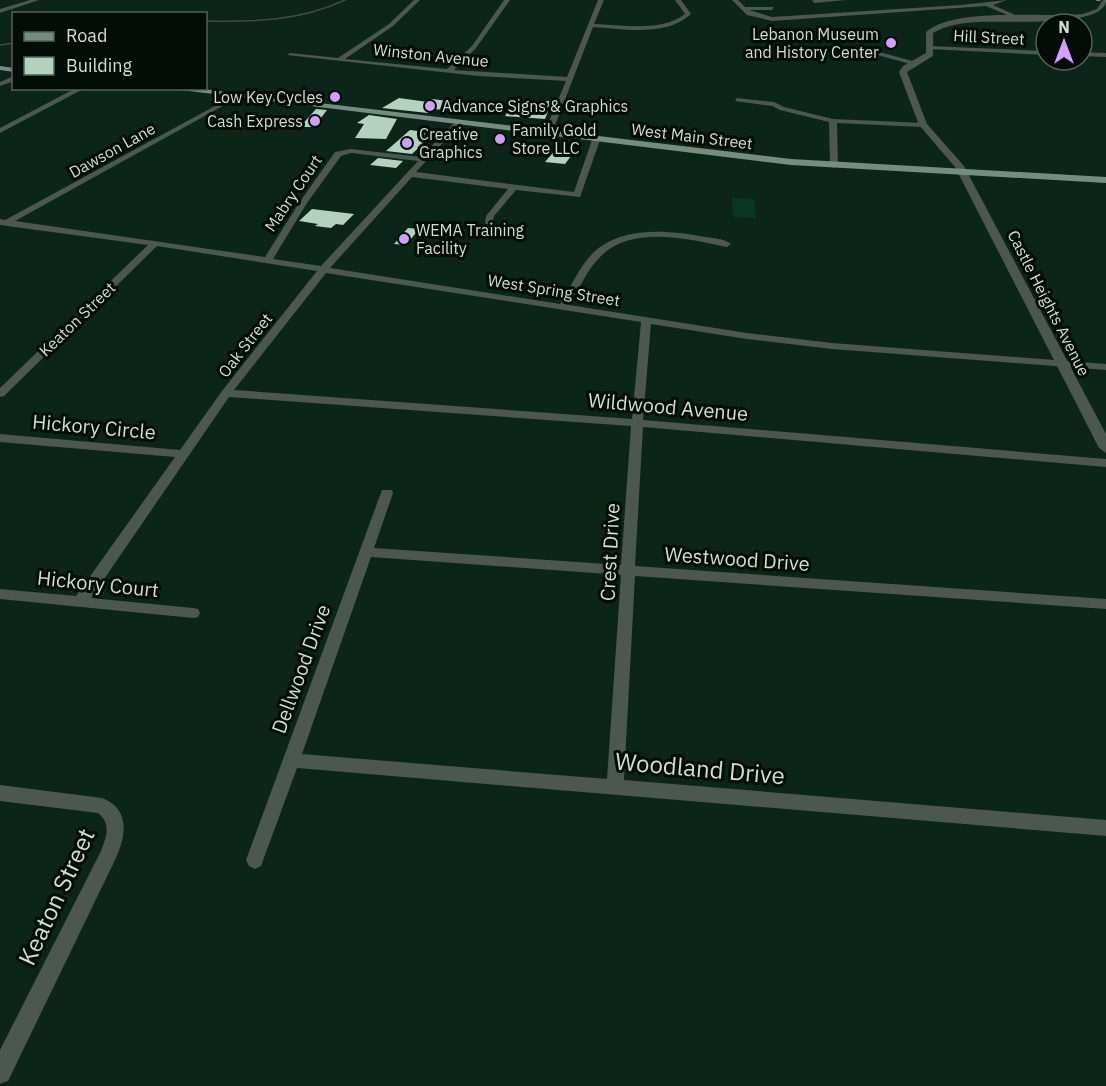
<svg xmlns="http://www.w3.org/2000/svg" width="1106" height="1086" font-family="'IBM Plex Sans',sans-serif">
<style>
.green{fill:#083822}
.lines{fill:none;stroke-linecap:round;stroke-linejoin:round}
.stream{stroke:#404b44;stroke-width:1.5}
.building{fill:#b2d1be}
.minor{fill:#4b574f;fill-rule:evenodd}
.tertiary{fill:#4b574f;fill-rule:evenodd}
.primary{fill:#748d7e;fill-rule:evenodd}
.rail{stroke:#73887c;stroke-width:1.5;stroke-dasharray:4.5 4.5;stroke-linecap:butt}
.poi-dot{fill:#d29dfd;stroke:#030c07;stroke-width:2}
.labels{text-anchor:middle;stroke-width:6;stroke-linejoin:round;paint-order:stroke}
.far-poi-label{font-size:16px;fill:#d0dfd5;stroke:#030c07;text-anchor:start}
.far-street-label{font-size:16px;fill:#d0dfd5;stroke:#030c07}
.street-label{font-size:20px;fill:#d0dfd5;stroke:#030c07}
.near-street-label{font-size:24px;fill:#d0dfd5;stroke:#030c07}
</style>
<rect width="100%" height="100%" fill="#0b2618"/>
<path class="green" d="M732,198L754,199L756,218L733,217Z"/>
<g class="lines">
<path class="stream" d="M206,21C254,22 300,21 345,0
M0,45L14,43"/>
</g>
<path class="building" d="M399,98L428,102L432,99L455,102L445,110L433,109L428,113L382,108Z
M515,101H552L545,119L505,116Z
M316,109L327,110L314,127H300Z
M369,115L397,119L386,139L355,138L364,124L357,123Z
M410,130L434,133L412,154L386,151Z
M556,149L574,152L565,164L545,162Z
M378,158L403,161L396,168L370,165Z
M312,209L354,214L343,225L336,224L331,228L315,226L318,224L299,221Z
M408,228L419,229L406,245L394,244Z"/>
<g class="lines">
<path class="minor" d="M30,0H39L0,13V9Z
M414,0H420L393,26L345,59L447,69L472,46L504,0H510L476,48L454,70L567,77L598,0H604L594,24C622,25 662,32 685,14L675,0H681L691,14C667,37 623,29 593,27L552,133L548,135L544,133L566,81L478,76L287,55L290,53L338,58L389,24Z
M732,0H738L745,7H774L772,10H749L772,17L961,5L1007,0L993,5L1024,19L1019,20L986,6L772,21L747,15Z
M812,0H846L814,3Z
M930,46L1046,51V55L928,49Z
M861,47L916,62L917,63L914,65L859,50Z
M1082,52L1106,53V57L1082,56Z
M14,76V81L0,86V82Z
M76,88H85L0,133V128Z
M237,94L239,97L15,221L265,257L299,203L335,152L351,149L421,157L456,121H459V125L416,172L574,192L592,140L596,138L600,140L580,197L516,190L494,216L492,225L489,226L485,223L486,216L508,189L412,177L330,268L560,304C572,285 582,260 600,247C630,226 672,231 705,237C714,238 725,239 731,244L727,247C690,239 633,225 602,255C587,269 580,288 569,305L747,333L832,343L1106,364V370L832,349L747,339L651,324L643,420L1106,459V467L643,427L635,566L1106,599V609L635,576L624,780L1106,820V836L297,768L261,866L255,869L249,866L246,860L382,490H392L393,493L374,548L621,565L631,426L229,397L91,598L193,608L198,609L200,613L198,617L193,618L0,599V589L76,596L175,457L0,442V434L180,450L222,391L317,271L157,246L4,396L0,397V388L148,245L0,225V219L5,220ZM351,153L418,161L321,266L273,259L307,203L341,156ZM326,273L641,322L632,419L234,390ZM371,557L621,575L607,779L302,754Z
M737,98L774,102L784,107L833,119L923,123L927,125L923,127L837,123L838,166L834,168L830,166L829,122L780,110L772,106L735,101Z
M0,785L102,798C131,809 126,837 115,860L8,1081L0,1084V1050L101,851C106,837 112,824 98,813L0,801Z"/>
<path class="tertiary" d="M1103,0H1106C1106,29 999,20 977,22C961,23 947,25 933,33V56L907,72L927,124L964,166L1106,434V453L1099,448L955,167L919,125L899,72L903,66L926,53V32C955,7 1043,18 1083,14L1097,9Z"/>
<path class="primary" d="M0,66L14,68V72L0,70Z
M165,88H194L791,159L1106,177V183L791,165Z"/>
<path class="rail" d="M1096,0L1106,1"/>
</g>
<g class="poi-dot">
<circle cx="891" cy="43" r="6"/>
<circle cx="335" cy="97" r="6"/>
<circle cx="430" cy="106" r="6"/>
<circle cx="315" cy="121" r="6"/>
<circle cx="500" cy="139" r="6"/>
<circle cx="407" cy="143" r="6"/>
<circle cx="404" cy="239" r="6"/>
</g>
<g class="labels">
<g class="far-poi-label">
<text x="879" y="40" text-anchor="end">Lebanon Museum<tspan x="879" dy="18">and History Center</tspan></text>
<text x="323" y="103" text-anchor="end">Low Key Cycles</text>
<text x="442" y="112">Advance Signs &amp; Graphics</text>
<text x="303" y="127" text-anchor="end">Cash Express</text>
<text x="512" y="136">Family Gold<tspan x="512" dy="18">Store LLC</tspan></text>
<text x="419" y="140">Creative<tspan x="419" dy="18">Graphics</tspan></text>
<text x="416" y="236">WEMA Training<tspan x="416" dy="18">Facility</tspan></text>
</g>
<g class="far-street-label">
<text transform="translate(989 37) rotate(3)" y="6">Hill Street</text>
<text transform="translate(431 55) rotate(6)" y="6">Winston Avenue</text>
<text transform="translate(692 136) rotate(7)" y="6">West Main Street</text>
<text transform="translate(112 150) rotate(-29)" y="6">Dawson Lane</text>
<text transform="translate(293 193) rotate(-56)" y="6">Mabry Court</text>
<text transform="translate(554 290) rotate(9)" y="6">West Spring Street</text>
<text transform="translate(1049 303) rotate(63)" y="6">Castle Heights Avenue</text>
<text transform="translate(77 319) rotate(-44)" y="6">Keaton Street</text>
<text transform="translate(245 345) rotate(-52)" y="6">Oak Street</text>
</g>
<g class="street-label">
<text transform="translate(668 407) rotate(5)" y="7">Wildwood Avenue</text>
<text transform="translate(94 427) rotate(5)" y="7">Hickory Circle</text>
<text transform="translate(610 552) rotate(-87)" y="7">Crest Drive</text>
<text transform="translate(737 559) rotate(4)" y="7">Westwood Drive</text>
<text transform="translate(98 584) rotate(6)" y="7">Hickory Court</text>
<text transform="translate(301 669) rotate(-70)" y="7">Dellwood Drive</text>
</g>
<g class="near-street-label">
<text transform="translate(700 769) rotate(5)" y="8">Woodland Drive</text>
<text transform="translate(57 897) rotate(-65)" y="8">Keaton Street</text>
</g>
</g>
<rect x="12" y="12" width="195" height="78" fill="#030c07" stroke="#556059" stroke-width="1.5"/>
<rect x="24" y="32" width="30" height="9" fill="#748d7e" stroke="#556059" stroke-width="1.5"/>
<text x="66" y="42" font-size="18" fill="#d0dfd5">Road</text>
<rect x="24" y="57" width="30" height="18" fill="#b2d1be" stroke="#556059" stroke-width="1.5"/>
<text x="66" y="72" font-size="18" fill="#d0dfd5">Building</text>
<g transform="translate(1064 42)"><circle r="28" fill="#030c07" stroke="#556059" stroke-width="1.5"/>
<path d="M0-4.5L10 22L0 15L-10 22Z" fill="#d29dfd"/>
<text y="-9" font-size="16" font-weight="bold" text-anchor="middle" fill="#d0dfd5">N</text>
</g>
</svg>
